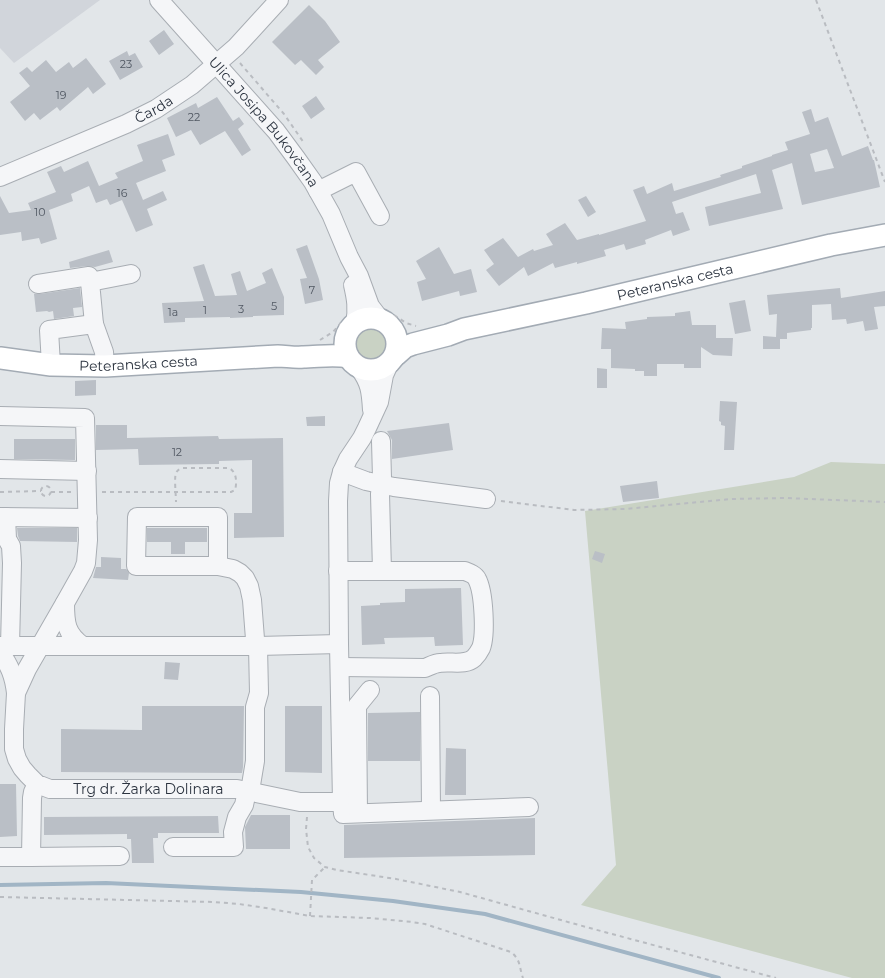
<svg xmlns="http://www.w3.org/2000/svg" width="885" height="978" font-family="Montserrat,sans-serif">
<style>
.built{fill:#d1d5db}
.green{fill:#c9d2c4}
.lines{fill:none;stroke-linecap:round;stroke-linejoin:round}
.stream{stroke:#a1b5c5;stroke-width:4}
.building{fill:#babfc6;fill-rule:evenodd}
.minor-casing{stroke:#a8adb3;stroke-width:20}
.major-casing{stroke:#a3abb4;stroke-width:24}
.path{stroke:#b9bcc1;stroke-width:2;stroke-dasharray:4 4;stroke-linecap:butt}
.minor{stroke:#f5f6f8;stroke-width:18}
.major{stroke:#fff;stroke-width:21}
.labels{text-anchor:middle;stroke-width:4.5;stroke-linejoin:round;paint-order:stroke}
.number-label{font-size:11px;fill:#505762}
.street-label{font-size:14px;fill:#2c3440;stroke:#f2f4f7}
</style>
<rect width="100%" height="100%" fill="#e2e6e9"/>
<path class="built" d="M0,0H100L14,63L0,48Z"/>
<path class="green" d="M355 344a16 16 0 1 1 32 0a16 16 0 1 1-32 0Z
M831,462L885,464V978H852L581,905L616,865L585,511L794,477Z"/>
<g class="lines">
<path class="stream" d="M0,885L106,883L301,892L393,901L485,914L719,978"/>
</g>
<path class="building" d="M309,5L325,21L340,42L318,60L324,67L316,75L301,60L295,65L272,42Z
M164,30L174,44L159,55L149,41Z
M127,51L129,56L135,53L143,67L120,80L109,61Z
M86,58L106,84L93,94L88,87L60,111L57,107L40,120L34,113L25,121L10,102L30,86L19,73L27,67L32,72L46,60L56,72L69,62L73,68Z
M316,96L325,109L311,119L302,106Z
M217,97L233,121L239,117L244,124L238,129L251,150L242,156L225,131L200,145L191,130L176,137L167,118L196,103L198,108Z
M811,109L815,122L828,117L842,156L868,146L873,160H874L880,187L802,205L792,163L772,170L783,209L709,226L705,207L761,193L756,174L672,202L676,214L683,212L690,230L673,236L671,230L645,240L646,244L626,250L624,244L604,250L606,256L577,264V262L555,268L553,263L528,276L524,267L499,286L486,270L494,264L484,250L503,238L518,257L533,249L534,251L553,245L546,234L565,223L577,240L599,234V235L646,221L633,190L644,186L647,194L672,183L674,191L721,177L720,175L742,168V166L772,156V155L788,150L785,142L810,134L802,112ZM827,149L834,168L815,172L810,154Z
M168,134L175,155L162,160L166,171L136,183L143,200L163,191L167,200L147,209L153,225L136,232L122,200L110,205L107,199L96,203L89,186L71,194L73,201L49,210L57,239L41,244L39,238L22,241L21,232L0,235V196L9,213L31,210L28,203L56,192L47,172L61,166L64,172L88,161L99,186L118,178L115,173L143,161L137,145Z
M586,196L596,212L588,217L578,200Z
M307,245L319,279L323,300L305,304L300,279L307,278L296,249Z
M439,247L454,274L471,269L477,292L460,296L459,291L422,301L417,282L426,279L416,261Z
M109,250L113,262L95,267L87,266L70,268L69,262Z
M204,264L215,296L237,295L231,274L240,271L247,291L266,283L262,273L272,268L284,297V315L253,316V317L230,318V317L185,318V322L164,323L162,303L204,301L193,267Z
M80,288L82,307L73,308L74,316L54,319L53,311L49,312L47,311L36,312L34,294H40Z
M840,288L841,298L885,291V306L874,307L878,329L865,331L863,321L847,324L846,319L832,320L831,304L812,305V328H811V330L787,333V339H780V349H763V336L776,337L777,314L769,315L767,295Z
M745,300L751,331L735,334L729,303Z
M690,311L692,325H716V338H733L732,356L713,355L701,347V368H684V364H657V376H644V371H635V369L611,368V349H601L602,328L626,329L625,322L647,319V317L675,316V313Z
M597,368L607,369V388H597Z
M96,380V395L75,396V381Z
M720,401L737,402L734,450H724L725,426L721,425V422L719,421Z
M325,416V426H307L306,417Z
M449,423L453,450L392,459V440L387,431Z
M96,425H127V438L218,436L219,439L283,438L284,537L234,538V513H252V460L219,461V464L139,465L138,449L96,450Z
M14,439H75V460L14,459Z
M657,481L659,498L623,502L620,486Z
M17,528H77V542L20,541L18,536Z
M147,528H207V542H185V554H171V542H147Z
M595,551L605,554L602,563L592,559Z
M101,557L121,558V569H126L129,573L128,580L93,578L96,567H101Z
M461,588L463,645L435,646L434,637L384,638L385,644L362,645L361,606L380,605V603L405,602V589Z
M165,662L180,663L178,680L164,679Z
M142,706H244L243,767L242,773L61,772V729L142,730Z
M285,706H322V773L285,772Z
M420,712V761H368V713Z
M446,748L466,749V795H445Z
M0,784H16L17,836L0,837Z
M251,815H290V849H246L245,827Z
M218,816L219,833H158V838H153L154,863H132L131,839H127V834L44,835V817Z
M535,818V855L344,858V825Z"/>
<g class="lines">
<defs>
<g id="minor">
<path id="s1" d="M159,0L276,131L296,158L313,182L331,214L349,257L359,276L370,306L380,319"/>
<path id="s2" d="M0,177L126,124L156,109L192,85L236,47L279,0"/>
<path d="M318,191L356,172L380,216"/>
<path d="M38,284L89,276L90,282"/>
<path d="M353,285C356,298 358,309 355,323"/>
<path d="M94,324L90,282L131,274"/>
<path d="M51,365L49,330L94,324L104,352L105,366"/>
<path d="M359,368C370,382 371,392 372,410"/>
<path id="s3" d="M0,416L85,418L88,540L86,563L83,571L65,603L27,669L16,693L14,729V749L17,759L22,768L28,775L37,784L50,789H237L300,802H342L339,644L338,501L339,483L342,472L348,459L362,438L367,428L379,402L384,375L389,364"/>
<path d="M381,441L382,478L380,494L382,571"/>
<path d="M0,469L87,471"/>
<path d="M342,472L366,481L394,487L486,499"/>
<path d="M0,517L88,518"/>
<path d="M6,517L7,539L11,546L12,563L10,646"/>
<path d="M218,566V517H137L136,566H218L233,569L240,573L245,578L249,586L252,600L255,639L258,646L259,693L255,707V761L250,791"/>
<path d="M338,571H465C470,573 475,575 477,579C484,592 486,635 481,648C479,652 477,655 474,658C465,666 451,661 440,663C435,663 430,666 425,668L340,667"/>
<path d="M65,603C65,623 66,634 83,646"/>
<path d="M0,646H258L339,644"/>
<path d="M0,652C10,666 14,676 16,693"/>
<path d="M430,696L431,810"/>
<path d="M37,784L33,792L32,798L31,857L120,856"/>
<path d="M342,802L343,814L529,807"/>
<path d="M358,813L357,706L370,690"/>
<path d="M173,847H234L233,832L237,817L244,805L247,791"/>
<path d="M0,857H31"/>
</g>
<g id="major">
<circle cx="371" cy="344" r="26"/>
<path id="s4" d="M396,355L405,347L413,344L448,335L464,329L586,303L831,245L885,235"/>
<path id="s5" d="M0,358L51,365L105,366L278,356C286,356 295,358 303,357C318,357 333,354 348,357"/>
</g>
</defs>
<use href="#minor" class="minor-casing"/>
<use href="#major" class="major-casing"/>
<path class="path" d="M816,0L885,182
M240,63L284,114L304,143
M394,315L406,323L416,326
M320,340L333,332L341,323
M41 491a5 5 0 1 1 10 0a5 5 0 1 1-10 0Z
M0,492L41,491
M51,492H72
M102,492H231L235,490C237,483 237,472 229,468H183C180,469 178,469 176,473C174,478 176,495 176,502
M501,501L574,510L625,509L731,499L785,498L885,502
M307,817L306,829L308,847L314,858L325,867L337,870L396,879L460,892L586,927L776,978
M0,897L214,902L239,904L266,908L310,916L370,918L412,922L425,924L511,952C521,960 519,967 523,978
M310,916L312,880L325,867"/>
<use href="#minor" class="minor"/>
<use href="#major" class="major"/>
</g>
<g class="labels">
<g class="number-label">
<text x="126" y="68">23</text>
<text x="61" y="99">19</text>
<text x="194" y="121">22</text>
<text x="122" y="197">16</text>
<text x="40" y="216">10</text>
<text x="312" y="294">7</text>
<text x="274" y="310">5</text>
<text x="241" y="313">3</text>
<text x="205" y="314">1</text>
<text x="173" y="316">1a</text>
<text x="177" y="456">12</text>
</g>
<g class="street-label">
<text dy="5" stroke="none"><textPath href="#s2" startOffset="168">Čarda</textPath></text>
<text dy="5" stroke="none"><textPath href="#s1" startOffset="161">Ulica Josipa Bukovčana</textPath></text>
<text dy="5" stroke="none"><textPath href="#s4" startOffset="290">Peteranska cesta</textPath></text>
<text dy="5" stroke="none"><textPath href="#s5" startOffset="139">Peteranska cesta</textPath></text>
<text dy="5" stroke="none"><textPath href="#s3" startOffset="589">Trg dr. Žarka Dolinara</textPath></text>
</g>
</g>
</svg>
